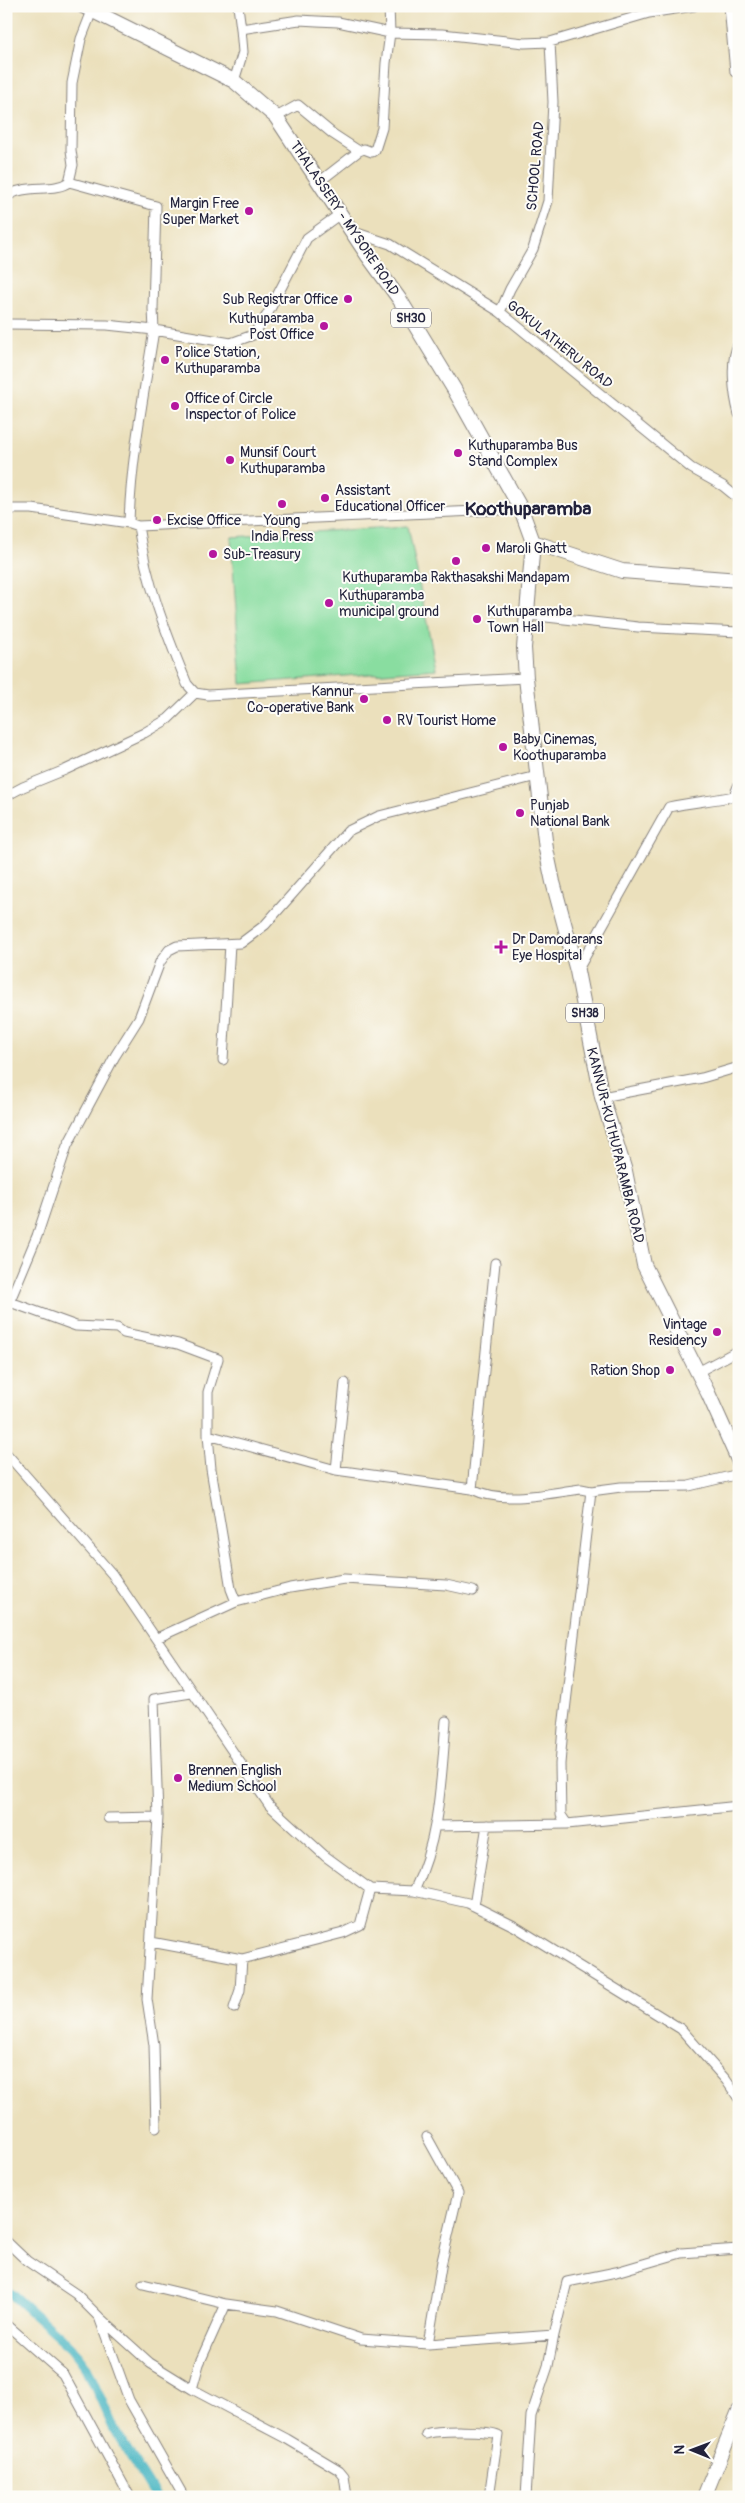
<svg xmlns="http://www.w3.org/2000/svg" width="745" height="2503" font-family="Pangolin,sans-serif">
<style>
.park{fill:#89dda0;stroke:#56806e}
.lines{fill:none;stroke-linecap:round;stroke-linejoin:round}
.canal{stroke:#48b6c2;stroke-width:10}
.minor-casing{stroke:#86817c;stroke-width:11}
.primary-casing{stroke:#86817c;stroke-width:16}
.minor{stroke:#fff;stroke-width:9}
.primary{stroke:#fff;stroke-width:14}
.poi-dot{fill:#b5179e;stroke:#fdfcf7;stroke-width:2}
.labels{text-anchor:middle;stroke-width:4;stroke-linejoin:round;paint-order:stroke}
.shield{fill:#fdfcf7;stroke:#646373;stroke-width:1}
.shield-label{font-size:12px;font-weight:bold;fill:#22223b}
.street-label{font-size:14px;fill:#22223b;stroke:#fdfcf7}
.poi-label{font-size:14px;fill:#22223b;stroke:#fdfcf7;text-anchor:start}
.district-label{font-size:19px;font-weight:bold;fill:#22223b;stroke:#fdfcf7}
</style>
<rect width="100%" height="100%" fill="#fdfcf7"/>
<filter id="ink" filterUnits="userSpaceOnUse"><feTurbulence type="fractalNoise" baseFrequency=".02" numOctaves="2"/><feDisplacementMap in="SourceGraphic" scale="10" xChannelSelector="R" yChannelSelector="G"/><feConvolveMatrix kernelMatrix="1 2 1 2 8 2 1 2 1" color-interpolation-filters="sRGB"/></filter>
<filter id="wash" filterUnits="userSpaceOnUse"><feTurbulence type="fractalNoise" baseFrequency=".0096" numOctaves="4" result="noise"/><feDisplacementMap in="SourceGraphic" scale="20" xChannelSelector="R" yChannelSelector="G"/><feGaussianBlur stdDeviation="1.12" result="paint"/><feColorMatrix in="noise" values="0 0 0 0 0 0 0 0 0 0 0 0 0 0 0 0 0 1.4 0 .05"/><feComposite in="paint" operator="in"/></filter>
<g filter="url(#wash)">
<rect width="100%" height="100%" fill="#ebe0bc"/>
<path class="park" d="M408,526L436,669L241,684L231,537Z"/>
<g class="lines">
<path class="canal" d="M6,2289L72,2348L87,2368L114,2429L156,2497"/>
</g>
</g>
<g filter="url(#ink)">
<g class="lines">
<defs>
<path id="minor" d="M238,6L241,29
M729,6L735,72
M234,81L243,52L241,29L299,20L317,21L338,22L390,33L442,34L524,43L550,42L649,13L694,6
M276,117L298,105L333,134L359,151
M319,182L359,151L364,149L372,152L375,150L382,128L386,63L390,33L389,6
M6,197C24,183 53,193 69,182L73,165L71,150L72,83L81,39L92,11
M351,231L390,244L500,312L691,468L723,486L739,499
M500,312L510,289L533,249L548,201L553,102L550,42
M6,324L107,325L154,330L153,309L156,206L69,182
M739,343C729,360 734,396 739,414
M6,509H32L129,523L138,526C147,585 165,630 187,684L195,693L208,695L526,678
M129,523C131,458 144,394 154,330L231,343L253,335L267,315L307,238L340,214
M138,526L521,509
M528,615L638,627L739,632
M6,796L23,787L65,770L144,733L168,719L195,693
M577,971L669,807C691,802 712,801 734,796L739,784
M223,1060L230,944
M602,1097L702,1078L739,1067
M10,1302L76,1326L117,1328L124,1333L178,1344L218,1359L208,1392V1435L211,1469L231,1589L236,1602
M6,1310L37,1236L67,1146L115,1056L139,1018L160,962L169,950L177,946L241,943L265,925L348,831L379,816L537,776
M696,1373L739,1350
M208,1435L336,1470L472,1489C504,1505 547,1493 581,1489L591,1491L621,1487L689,1486L739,1474
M6,1453L112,1574L269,1805L325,1856L370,1889L414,1891L468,1903L514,1926L681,2029L726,2080L739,2099
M336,1470L345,1383
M472,1489L495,1263
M591,1491L563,1728L560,1764L561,1815L567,1824L739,1806
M157,1638L236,1602L290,1588L344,1579L446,1585L473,1591
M108,1818L158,1817
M435,1826L567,1824
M414,1891C440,1838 441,1779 446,1721
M474,1906L487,1825
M151,1942L242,1959L343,1933L360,1925L370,1889
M234,2008L240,1990L242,1959
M156,2128L154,2045L147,1999L158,1817L154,1699L191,1693
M427,2137L458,2193L442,2261L428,2344
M6,2241L27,2261L76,2294L99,2317L129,2400L184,2497
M143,2284L226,2304
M99,2317L150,2363L192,2389L199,2364L226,2304L277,2311L361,2339L428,2344L554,2335L567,2282L616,2272L681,2253L739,2249
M6,2324L63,2374L130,2497
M192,2389L287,2439L339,2470L344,2476L347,2497
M426,2434C436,2430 489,2430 498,2435L489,2497
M526,2497L531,2416L548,2366L554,2335"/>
<path id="primary" d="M83,6L234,81L276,117L368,256L400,300L454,389L521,509L533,542L622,571L739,580
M533,542L524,648L526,678L546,849L553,882L577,971L602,1097L625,1171L644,1265L708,1393L739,1462
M704,2497L739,2411"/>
</defs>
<use href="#minor" class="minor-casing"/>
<use href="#primary" class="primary-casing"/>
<use href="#minor" class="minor"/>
<use href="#primary" class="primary"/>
</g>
</g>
<g class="poi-dot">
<circle cx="249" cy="211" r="5"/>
<circle cx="348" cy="299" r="5"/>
<circle cx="324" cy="326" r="5"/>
<circle cx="165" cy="360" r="5"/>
<circle cx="175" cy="406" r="5"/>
<circle cx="458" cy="453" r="5"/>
<circle cx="230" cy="460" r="5"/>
<circle cx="325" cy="498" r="5"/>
<circle cx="282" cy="504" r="5"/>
<circle cx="157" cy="520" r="5"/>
<circle cx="486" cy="548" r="5"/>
<circle cx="213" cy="554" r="5"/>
<circle cx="456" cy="561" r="5"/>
<circle cx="329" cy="603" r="5"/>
<circle cx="477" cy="619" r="5"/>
<circle cx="364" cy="699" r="5"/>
<circle cx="387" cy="720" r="5"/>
<circle cx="503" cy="747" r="5"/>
<circle cx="520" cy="813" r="5"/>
<path d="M498.5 939.5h5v5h5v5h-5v5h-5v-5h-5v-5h5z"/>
<circle cx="717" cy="1332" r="5"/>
<circle cx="670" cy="1370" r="5"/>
<circle cx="178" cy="1778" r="5"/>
</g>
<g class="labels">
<g class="shield">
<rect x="391" y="308.5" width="40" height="19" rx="4"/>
<rect x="566" y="1003.5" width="38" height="19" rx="4"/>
</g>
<g class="shield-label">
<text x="411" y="322">SH30</text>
<text x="585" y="1017">SH38</text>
</g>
<g class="street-label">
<text transform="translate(535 166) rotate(-85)" y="5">SCHOOL ROAD</text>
<text transform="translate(345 218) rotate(56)" y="5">THALASSERY - MYSORE ROAD</text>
<text transform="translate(560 344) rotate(39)" y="5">GOKULATHERU ROAD</text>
<text transform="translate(616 1145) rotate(76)" y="5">KANNUR-KUTHUPARAMBA ROAD</text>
</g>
<g class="poi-label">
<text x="239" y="208" text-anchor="end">Margin Free<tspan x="239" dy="16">Super Market</tspan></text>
<text x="338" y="304" text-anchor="end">Sub Registrar Office</text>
<text x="314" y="323" text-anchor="end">Kuthuparamba<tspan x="314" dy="16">Post Office</tspan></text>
<text x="175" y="357">Police Station,<tspan x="175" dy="16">Kuthuparamba</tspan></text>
<text x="185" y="403">Office of Circle<tspan x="185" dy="16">Inspector of Police</tspan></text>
<text x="468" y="450">Kuthuparamba Bus<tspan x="468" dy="16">Stand Complex</tspan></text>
<text x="240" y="457">Munsif Court<tspan x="240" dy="16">Kuthuparamba</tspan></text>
<text x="335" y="495">Assistant<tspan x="335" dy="16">Educational Officer</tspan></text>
<text x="167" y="525">Excise Office</text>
<text x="282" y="525" text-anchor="middle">Young<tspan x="282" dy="16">India Press</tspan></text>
<text x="496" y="553">Maroli Ghatt</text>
<text x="223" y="559">Sub-Treasury</text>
<text x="456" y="582" text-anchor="middle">Kuthuparamba Rakthasakshi Mandapam</text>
<text x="339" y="600">Kuthuparamba<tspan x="339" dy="16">municipal ground</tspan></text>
<text x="487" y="616">Kuthuparamba<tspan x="487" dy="16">Town Hall</tspan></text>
<text x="354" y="696" text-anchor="end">Kannur<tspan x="354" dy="16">Co-operative Bank</tspan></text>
<text x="397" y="725">RV Tourist Home</text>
<text x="513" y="744">Baby Cinemas,<tspan x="513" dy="16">Koothuparamba</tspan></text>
<text x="530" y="810">Punjab<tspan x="530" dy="16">National Bank</tspan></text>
<text x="512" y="944">Dr Damodarans<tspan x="512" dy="16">Eye Hospital</tspan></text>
<text x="707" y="1329" text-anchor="end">Vintage<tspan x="707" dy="16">Residency</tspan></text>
<text x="660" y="1375" text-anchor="end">Ration Shop</text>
<text x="188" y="1775">Brennen English<tspan x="188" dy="16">Medium School</tspan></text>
</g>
<g class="district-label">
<text x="528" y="515">Koothuparamba</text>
</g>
</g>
<rect width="745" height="2503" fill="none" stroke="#fdfcf7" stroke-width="25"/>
<g transform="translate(692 2450) rotate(271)" stroke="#fdfcf7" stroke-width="4" paint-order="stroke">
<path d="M0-4L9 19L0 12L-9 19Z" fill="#22223b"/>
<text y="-8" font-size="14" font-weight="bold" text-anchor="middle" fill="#22223b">N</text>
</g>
</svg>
